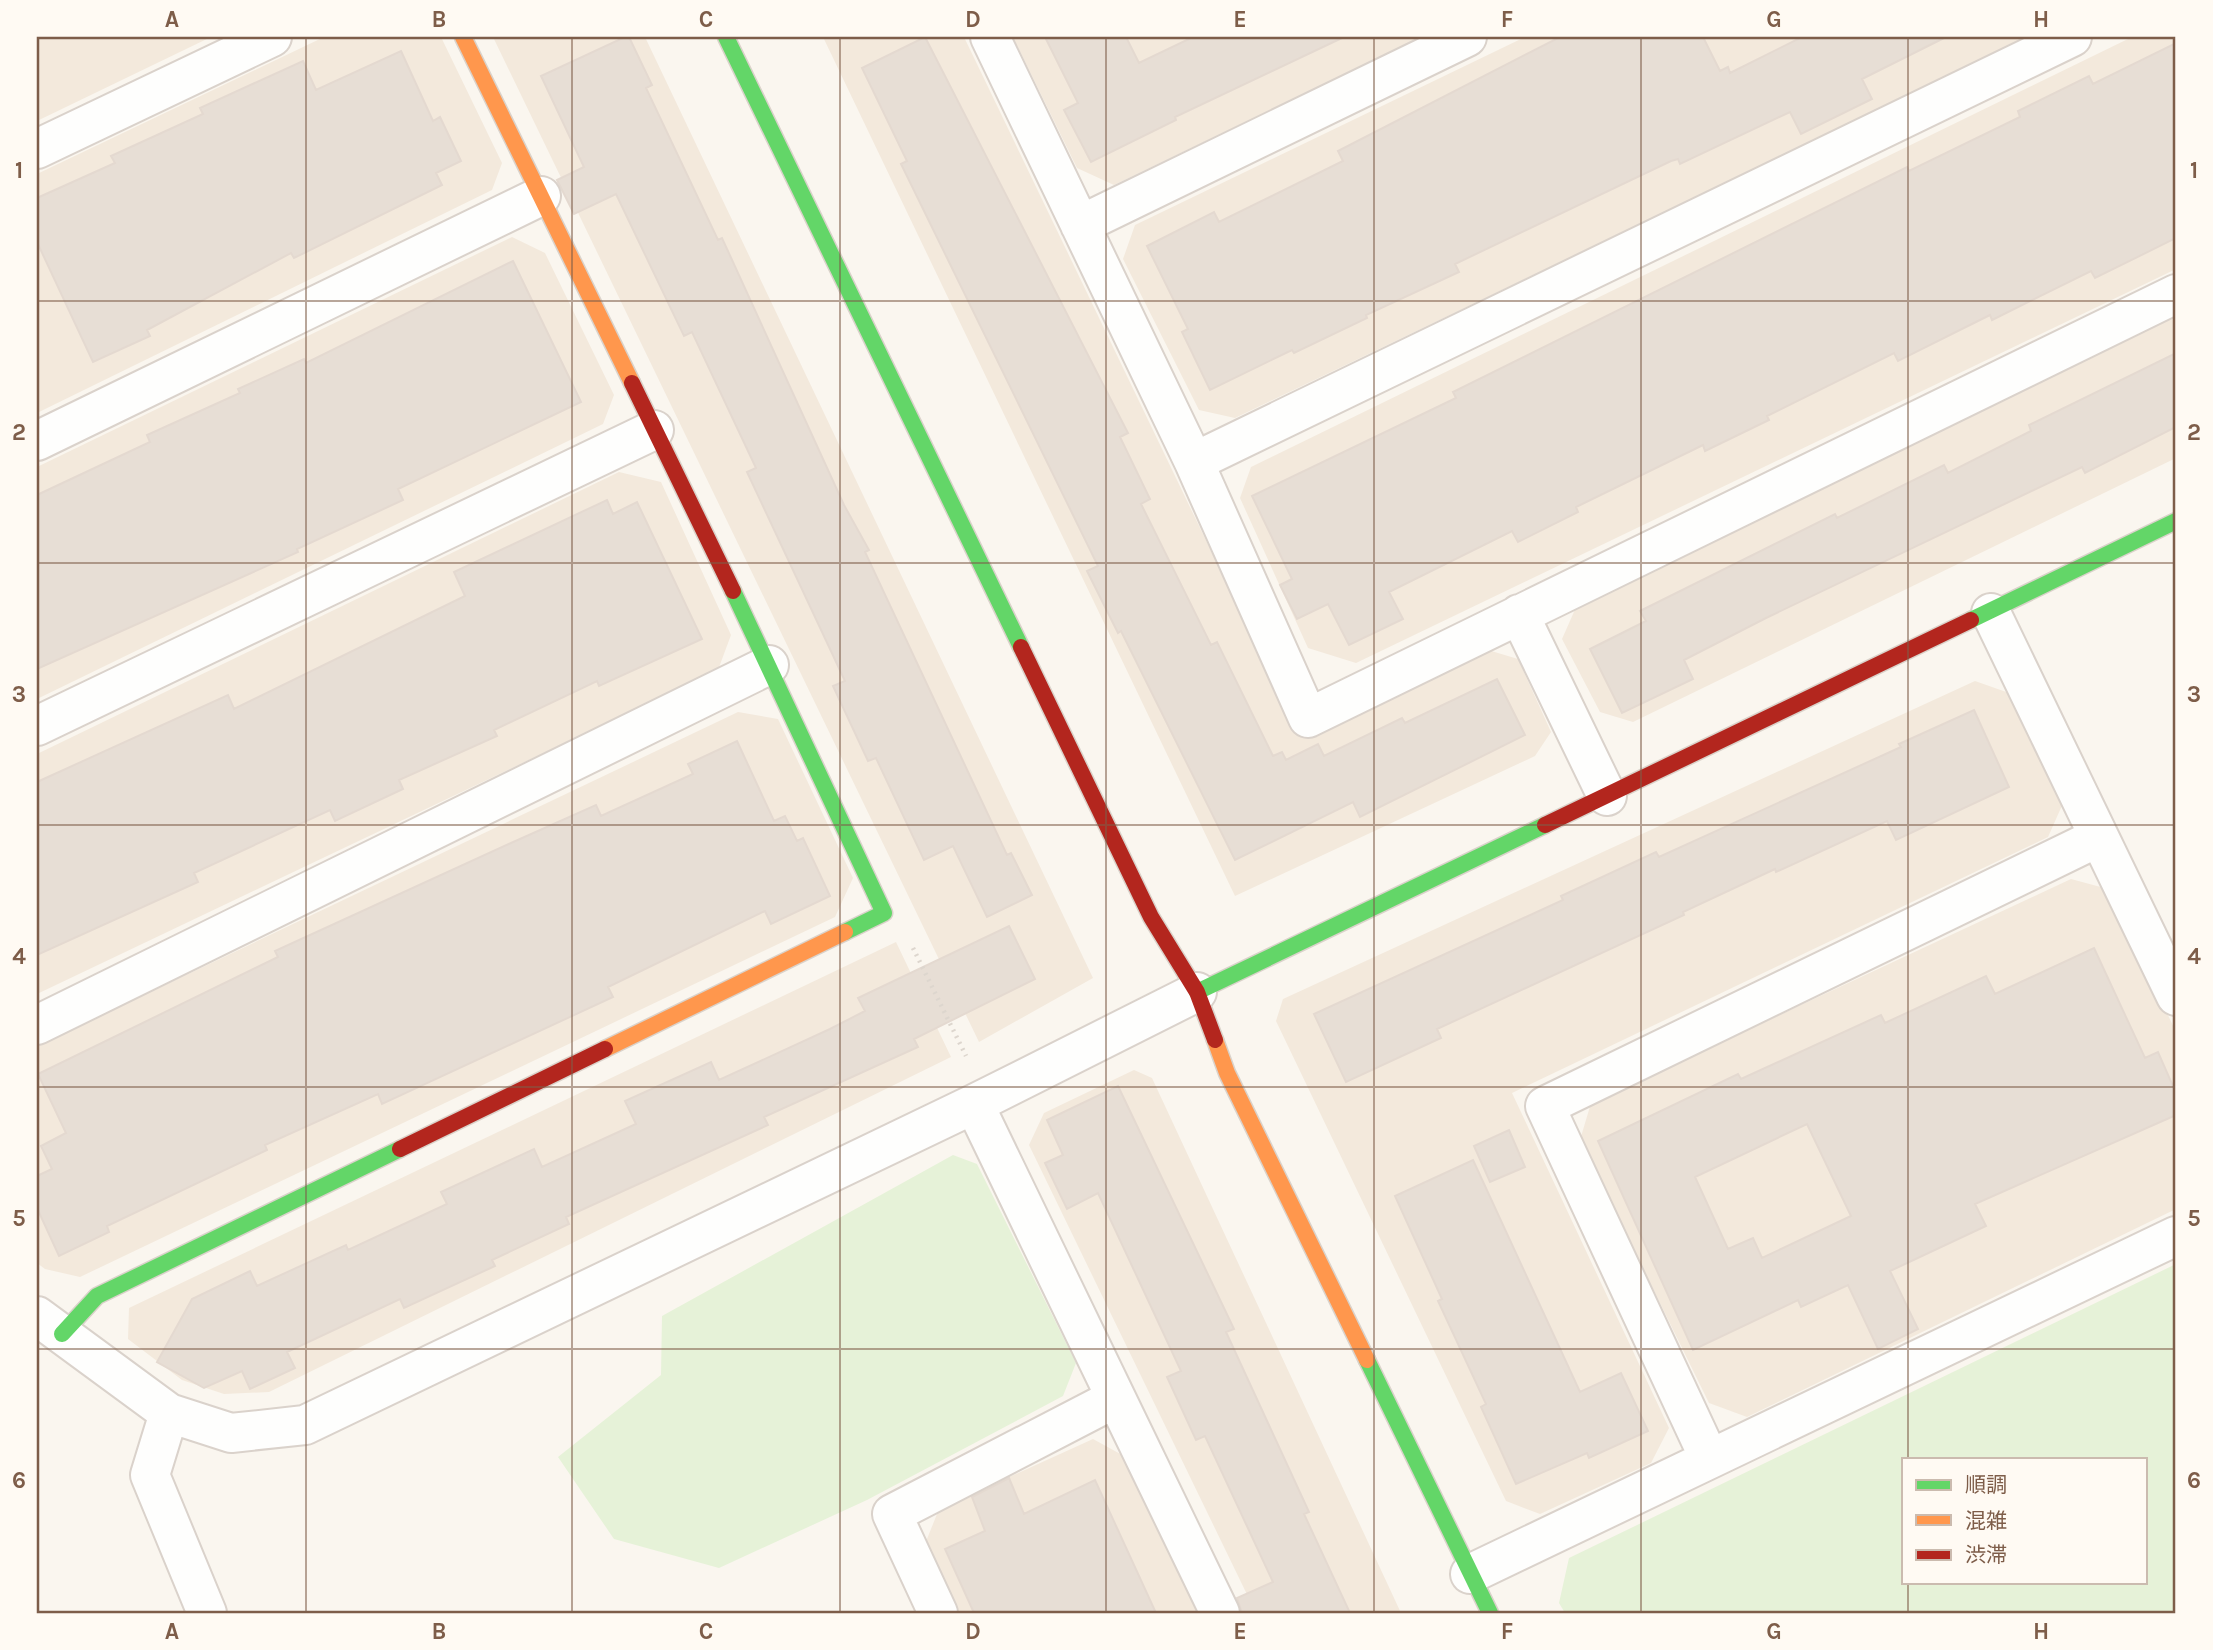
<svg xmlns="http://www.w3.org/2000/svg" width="2213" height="1650" font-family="Karla,'Noto Sans JP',sans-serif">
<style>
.residential{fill:#f3e9dc}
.green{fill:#e6f2d8;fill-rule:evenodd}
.building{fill:#e7ded5;stroke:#e4d9d0;stroke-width:2;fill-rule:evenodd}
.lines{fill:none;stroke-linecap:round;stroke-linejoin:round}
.street-casing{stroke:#dad2cb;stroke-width:42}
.fast-casing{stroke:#dad2ca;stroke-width:19}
.slow-casing{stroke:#dad2ca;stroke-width:19}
.jam-casing{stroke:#dad2ca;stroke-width:19}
.path{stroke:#ddd6ce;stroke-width:4.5;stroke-dasharray:2 5;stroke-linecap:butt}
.street{stroke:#fefefd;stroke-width:38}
.fast{stroke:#63d668;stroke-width:16}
.slow{stroke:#ff974d;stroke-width:16}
.jam{stroke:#b3261e;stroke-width:16}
.grid{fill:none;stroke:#7e5d49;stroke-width:2;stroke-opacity:0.55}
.neatline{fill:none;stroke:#7e5d49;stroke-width:2.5}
.grid-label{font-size:23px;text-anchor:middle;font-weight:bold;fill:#7e5d49}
</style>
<rect width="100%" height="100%" fill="#faf6ef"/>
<path class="residential" d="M37,37H211L37,121Z
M324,37H441L502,163L492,190L37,413V174Z
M493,37H645L1093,978L979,1042Z
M823,37H964L1300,736L1488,650L1518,659L1551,732L1535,756L1235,896Z
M1013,37H1423L1114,185L1077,168Z
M1525,37H2030L1235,418L1199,410L1123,259L1135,225Z
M2132,37H2176V269L1356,663L1308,648L1240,498L1251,467Z
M512,237L545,253L614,395L603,424L37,699V467Z
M2176,316V458L1633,722L1600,712L1562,639L1577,605Z
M619,472L661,482L731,635L718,670L37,994V754Z
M1975,681L2009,693L2064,801L2048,837L1512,1093L1669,1428L1651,1463L1540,1514L1506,1501L1276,1021L1283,999Z
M738,712L778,719L853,878L835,917L80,1277L45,1269L37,1263V1046Z
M2071,879L2108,889L2176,1032V1209L1747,1417L1709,1403L1580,1140L1591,1103Z
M896,942L951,1057L269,1392L224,1394L182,1380L128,1339L129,1308Z
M1134,1070L1152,1078L1401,1613H1256L1029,1145L1044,1113Z
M1093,1439L1124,1456L1202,1613H958L925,1544L939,1509Z"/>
<path class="green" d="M953,1155L977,1164L1076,1363L1063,1396L867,1500L719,1568L614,1539L558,1457L661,1375L662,1316Z
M2176,1264V1613H1565L1559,1603L1569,1558ZM1903,1459H2145V1582H1903Z"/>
<path class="building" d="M625,37H629L652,85L646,88L718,240L722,238L844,505L869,550L865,552L1007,855L1011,853L1032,895L987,917L953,846L924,860L876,758L868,761L833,686L845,681L747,472L756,468L692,332L684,336L616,194L574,214L557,180L584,167L541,76Z
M925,37L1128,433L1120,437L1150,499L1141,504L1211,645L1217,642L1273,756L1282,752L1286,760L1318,744L1324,756L1402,718L1405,723L1497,679L1525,735L1360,817L1353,802L1235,860L1121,631L1118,633L1087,571L1098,566L901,164L907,161L862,68Z
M1045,37H1126L1139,63L1193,37H1344L1175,117L1176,120L1091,162L1064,110L1078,103Z
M1560,37H1703L1720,71L1728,67L1730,73L1802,37H1946L1862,79L1872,99L1801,134L1790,112L1680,164L1678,159L1671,161L1455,264L1459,272L1366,315L1367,318L1294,353L1292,350L1210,390L1182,332L1188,329L1147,246L1214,212L1219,222L1343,161L1338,151Z
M2176,43V238L2095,278L2091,271L1992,320L1990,315L1898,361L1894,353L1767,416L1769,420L1705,451L1703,445L1576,507L1578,512L1518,542L1512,531L1389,592L1403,619L1349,645L1328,604L1297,619L1280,585L1292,579L1252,496L1456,398L1453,392L1907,167L1909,171L2020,117L2018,111L2089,76L2093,84Z
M401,51L433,121L440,117L461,161L436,173L442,185L294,258L291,253L147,330L150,336L93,362L37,242V198L115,163L111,156L203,114L200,108L303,61L316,90Z
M513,261L581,402L398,489L403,500L297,549L298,552L37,669V495L150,442L147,435L240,393L238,389L304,359L306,363Z
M2176,353V427L2085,473L2082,467L1766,618L1684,660L1693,679L1622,713L1590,649L1646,621L1640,611L1835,514L1837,518L1944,465L1948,473L2031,431L2029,425Z
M607,500L613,514L637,502L702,639L599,686L597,681L494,730L497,736L399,780L403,789L335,821L330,810L194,873L198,882L37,955V782L228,695L234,709L465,596L454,572Z
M1974,710L2009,787L1896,840L1887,821L1776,872L1775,869L1683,912L1684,915L1437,1029L1441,1038L1346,1082L1314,1014L1563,900L1561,896L1656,852L1659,857L1901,747L1899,744Z
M737,741L774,821L785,816L797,841L803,838L830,896L771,924L765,911L608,987L613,997L382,1104L378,1094L265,1145L267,1150L107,1226L109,1232L59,1256L37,1208V1176L52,1169L41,1146L66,1133L38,1074L278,957L275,951L511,843L596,805L601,816L693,774L688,764Z
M1009,926L1035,979L914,1039L918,1047L764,1117L768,1125L566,1217L569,1224L492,1260L495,1266L404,1308L400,1299L287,1352L295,1368L250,1389L242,1371L204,1388L157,1362L192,1299L250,1271L257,1286L346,1245L348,1250L447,1204L441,1192L534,1149L542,1167L636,1124L625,1101L711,1062L719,1080L830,1029L865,1011L858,998Z
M2094,948L2145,1058L2158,1052L2176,1093V1115L1975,1204L1986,1226L1890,1271L1918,1329L1878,1349L1848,1285L1801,1307L1798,1300L1693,1350L1598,1141L1738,1074L1741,1079L1881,1015L1885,1023L1986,976L1995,994ZM1807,1124L1851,1216L1762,1258L1753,1238L1728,1249L1695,1177Z
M1118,1086L1234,1329L1226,1332L1309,1512L1304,1514L1350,1613H1242L1237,1598L1273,1582L1205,1436L1196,1440L1167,1377L1181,1371L1098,1193L1067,1209L1045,1163L1063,1155L1047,1120Z
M1509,1130L1525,1167L1490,1182L1474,1146Z
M1473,1160L1580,1392L1621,1373L1648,1431L1589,1458L1587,1453L1516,1484L1481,1407L1486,1404L1438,1301L1442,1299L1395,1196Z
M1009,1478L1024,1514L1095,1480L1156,1613H974L945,1549L985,1531L972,1497Z"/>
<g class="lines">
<defs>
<path id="street" d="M990,37L1194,462L2072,37
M37,149L272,37
M1080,225L1467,37
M37,441L541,196
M1194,462L1308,718L2176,294
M1991,613L2176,996
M1519,614L1607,796
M37,726L654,430
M37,1025L769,665
M37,1316L169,1413L231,1433L305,1425L974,1104L1197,992
M1116,1398L1220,1613
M169,1413L150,1475L207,1613
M1709,1458L1545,1106L2099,837
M1470,1574L2176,1236
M938,1613L892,1514L1116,1398L974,1104"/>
<path id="fast" d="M726,37L1021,647
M733,591L884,913L845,932
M1971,620L2176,521
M1197,992L1545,825
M62,1334L97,1296L400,1149
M1367,1360L1490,1613"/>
<path id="slow" d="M463,37L632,383
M1215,1040L1227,1073L1367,1360
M605,1049L845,932"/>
<path id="jam" d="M632,383L733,591
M1021,647L1151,917L1197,992L1215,1040
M1545,825L1971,620
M400,1149L605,1049"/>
</defs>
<use href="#street" class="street-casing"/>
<use href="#fast" class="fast-casing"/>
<use href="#slow" class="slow-casing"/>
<use href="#jam" class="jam-casing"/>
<path class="path" d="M913,948L966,1056"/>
<use href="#street" class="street"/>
<use href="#fast" class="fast"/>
<use href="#slow" class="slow"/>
<use href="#jam" class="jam"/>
</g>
<path class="grid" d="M306,37V1613M572,37V1613M840,37V1613M1106,37V1613M1374,37V1613M1641,37V1613M1908,37V1459M37,301H2176M37,563H2176M37,825H2176M37,1087H2176M37,1349H2176M1908,1582V1613"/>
<rect width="2213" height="1650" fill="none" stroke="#fffaf3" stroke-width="77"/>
<rect x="1902" y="1458" width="245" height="126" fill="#fffaf3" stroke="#cbbbaf" stroke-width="2"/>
<rect x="1916" y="1480" width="35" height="10" fill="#63d668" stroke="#cbbbaf" stroke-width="2"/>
<text x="1965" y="1492" font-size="21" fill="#7e5d49">順調</text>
<rect x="1916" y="1515" width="35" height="10" fill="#ff974d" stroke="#cbbbaf" stroke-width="2"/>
<text x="1965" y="1528" font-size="21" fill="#7e5d49">混雑</text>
<rect x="1916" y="1550" width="35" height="10" fill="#b3261e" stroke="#cbbbaf" stroke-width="2"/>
<text x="1965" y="1562" font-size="21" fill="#7e5d49">渋滞</text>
<rect x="38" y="38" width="2136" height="1574" class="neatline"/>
<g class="grid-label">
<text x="172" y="27">A</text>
<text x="439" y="27">B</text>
<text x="706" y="27">C</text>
<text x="973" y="27">D</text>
<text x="1240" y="27">E</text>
<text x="1507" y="27">F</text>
<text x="1774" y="27">G</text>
<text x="2041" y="27">H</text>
<text x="19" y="178">1</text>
<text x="2194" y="178">1</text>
<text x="19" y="440">2</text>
<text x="2194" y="440">2</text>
<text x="19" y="702">3</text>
<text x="2194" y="702">3</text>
<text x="19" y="964">4</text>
<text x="2194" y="964">4</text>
<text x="19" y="1226">5</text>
<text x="2194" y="1226">5</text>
<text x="19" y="1488">6</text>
<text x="2194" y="1488">6</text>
<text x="172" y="1639">A</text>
<text x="439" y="1639">B</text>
<text x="706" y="1639">C</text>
<text x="973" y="1639">D</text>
<text x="1240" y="1639">E</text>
<text x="1507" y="1639">F</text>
<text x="1774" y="1639">G</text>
<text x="2041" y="1639">H</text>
</g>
</svg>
